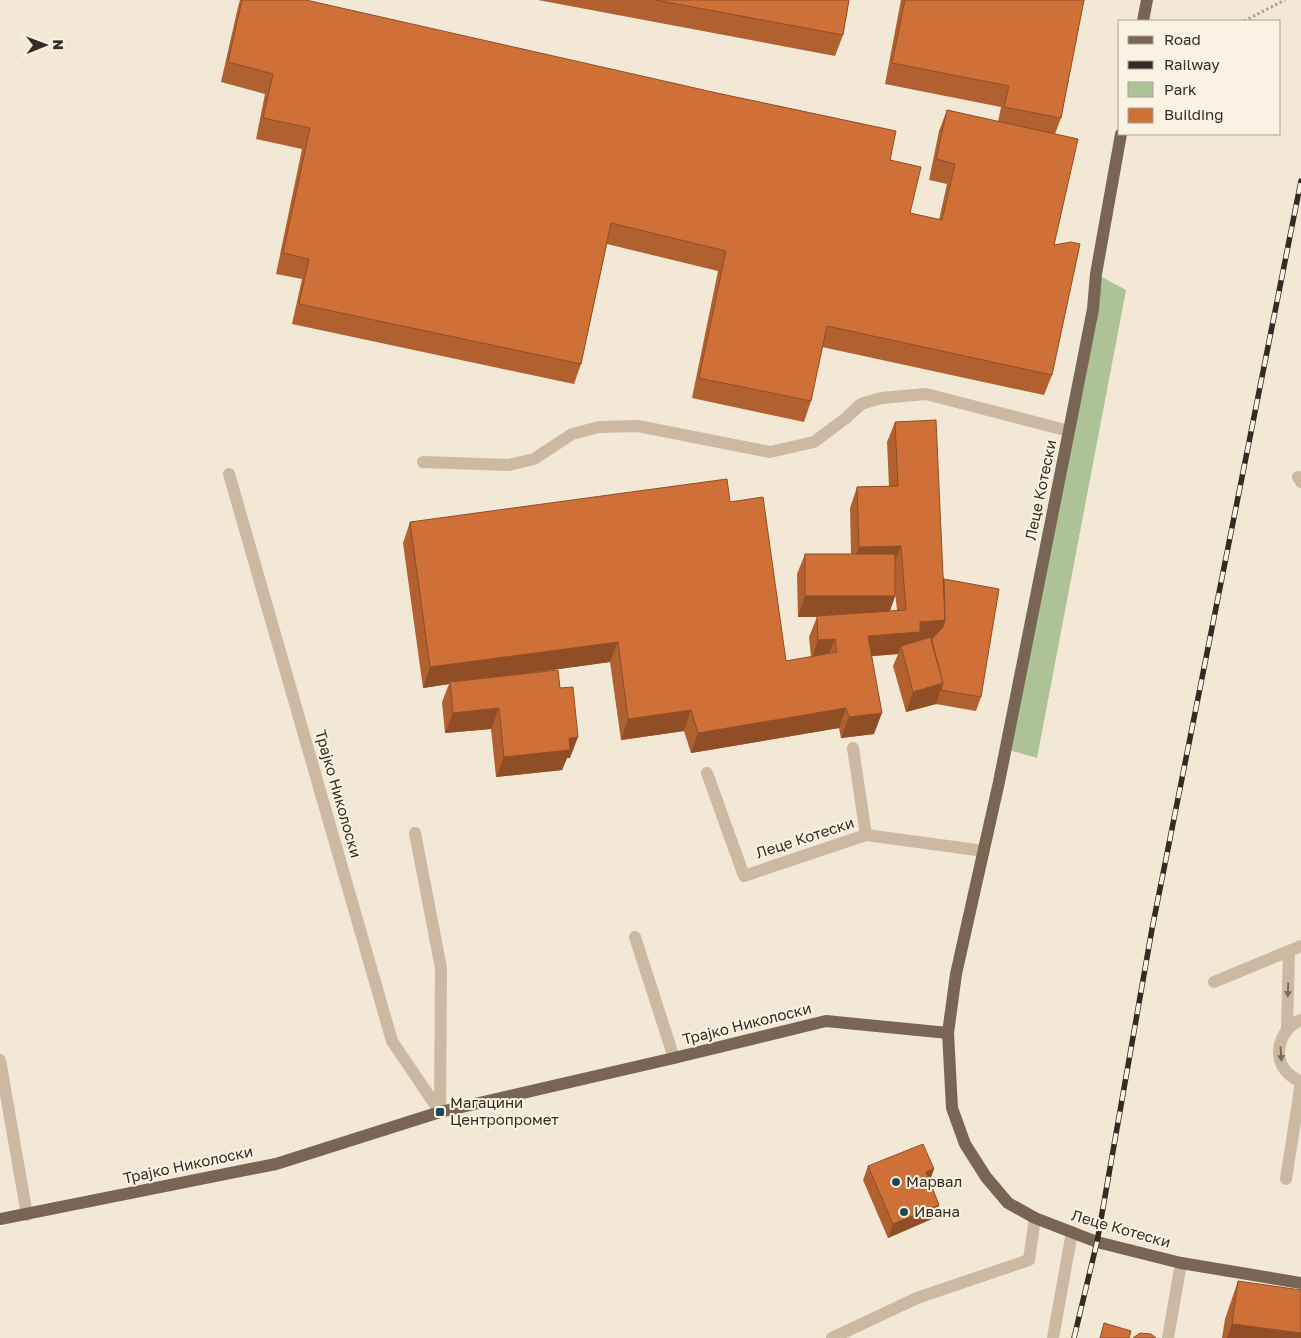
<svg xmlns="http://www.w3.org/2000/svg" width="1301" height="1338" font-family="'Golos Text',sans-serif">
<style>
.green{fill:#adc295}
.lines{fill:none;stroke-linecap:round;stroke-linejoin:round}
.path{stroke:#b6a38b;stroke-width:3;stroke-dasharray:2.5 2.5;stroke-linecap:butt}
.minor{stroke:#cbb9a1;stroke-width:12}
.major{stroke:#786554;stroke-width:12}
.rail-casing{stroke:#342b24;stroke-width:5.5}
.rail{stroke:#faf2e2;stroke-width:4;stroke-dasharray:11;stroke-linecap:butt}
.wall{fill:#b1602f;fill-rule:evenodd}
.shaded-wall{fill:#904e26}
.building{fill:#ce7037;stroke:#904e26}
.oneway{fill:#786b5c}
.poi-dot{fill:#184b58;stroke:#faf2e2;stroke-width:2}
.labels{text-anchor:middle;stroke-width:4;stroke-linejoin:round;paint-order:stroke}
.street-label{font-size:15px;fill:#342b24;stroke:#faf2e2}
.poi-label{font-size:15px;fill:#342b24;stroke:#faf2e2;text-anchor:start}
</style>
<rect width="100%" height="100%" fill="#f2e8d5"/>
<path class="green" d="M1096,274L1126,290L1037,758L1005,749Z"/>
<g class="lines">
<path class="path" d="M1244,21L1285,0"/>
<path class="minor" d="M423,462L509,465L534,459L572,434L599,427L638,426L770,452L814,442L846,418L861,404L881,398L926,394L1069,431
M229,474L392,1041L440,1112
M1298,477L1301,482
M853,748L866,835
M707,773L744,876L866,835L984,851
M415,833L441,968L440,1112
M635,937L674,1058
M1214,982L1301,946
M1301,1020C1282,1027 1272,1053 1285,1070C1289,1075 1295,1079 1301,1082
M1287,1029L1289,951
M0,1060L27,1215
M1286,1179L1301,1083
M832,1338L917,1298L1029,1260L1035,1218
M1053,1338L1072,1232
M1168,1338L1181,1263"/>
<path class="major" d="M1143,21L1147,0
M1121,134L1096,274L1093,309L1069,431L999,782L956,974L948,1033L952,1108L965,1144L986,1177L1008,1203L1035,1218L1097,1242L1181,1263L1301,1283
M0,1219L276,1164L440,1112L674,1058L826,1021L948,1033"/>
<defs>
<path id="rail" d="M1074,1338L1097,1242L1152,929L1301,181"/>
</defs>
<use href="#rail" class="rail-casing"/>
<use href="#rail" class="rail"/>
</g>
<path class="wall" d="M240,0H306L890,160L910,213L939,220L947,184L929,180L939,131L947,110L998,122L1001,107L885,84L901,0H1084L1061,118L1055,134L1052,375L1044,395L822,347L811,401L804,422L692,398L718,271L607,244L581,364L574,384L292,324L302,279L276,274L302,149L256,139L265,94L221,82L238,7Z
M538,0H849L843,35L835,56Z
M895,422L981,697L976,711L936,704L906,712L893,666L898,654L872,656L874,734L841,738L839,728L691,753L684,731L621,740L610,662L522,674L560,688L570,758H567L562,770L496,777L491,729L445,733L442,702L449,684L423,688L403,543L410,522L730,502L786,661L811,657L809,637L817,617H798L797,574L805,554H851L850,508L857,487L889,486L887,442ZM895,593L897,610L890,611L895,596Z
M868,1166L934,1169L929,1181L939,1205L934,1218L888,1238L863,1180Z
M1238,1281L1301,1338H1222L1225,1319Z"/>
<path class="shaded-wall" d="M901,546L893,566L851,567L859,547Z
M805,596H895L888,616L798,617Z
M945,620L938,641L901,646L898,654L861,657L868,636L920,622Z
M835,639L827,659L811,660L818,640Z
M618,642L610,662L450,684V682L449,684L423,688L430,667Z
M943,683L936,704L906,712L913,692Z
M499,708L491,729L445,733L453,713Z
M846,708L839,728L691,753L698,733Z
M691,710L684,731L621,740L628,719Z
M882,713L874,734L841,738L849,717Z
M578,737L570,758H567L562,770L496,777L504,757L569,738Z
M934,1169L929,1183L926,1172Z
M939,1205L934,1218L888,1238L893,1224Z
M1232,1324L1301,1333V1338H1227Z"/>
<path class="building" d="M242,0H306L717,93L896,131L890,160L921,167L910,213L942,220L955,164L936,159L947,110L1078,139L1054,245L1071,242L1080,244L1052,375L827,326L811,401L699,378L726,251L611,223L581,364L299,304L309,259L283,253L310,128L263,118L273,74L228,62Z
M655,0H849L843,35Z
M905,0H1084L1061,118L1004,107L1009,86L892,63Z
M936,420L945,620L920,622V632L868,636L882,713L849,717L846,708L698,733L691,710L628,719L618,642L430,667L410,522L727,479L730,502L763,497L786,661L837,652L835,639L818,640L817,616L906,610L901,546L859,547L857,487L898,486L895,422Z
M805,554H895V596H805Z
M944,579L999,589L981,697L941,690L943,683L931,640L943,627L945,620Z
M931,637L943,683L913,692L901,646Z
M558,670L560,688L573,687L578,737L569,738L570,750L504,757L499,708L453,713L450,682Z
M923,1144L934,1169L926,1172L939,1205L893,1224L868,1166Z
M1238,1281L1301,1290V1333L1232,1324Z
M1104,1323L1131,1331L1129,1338H1100Z
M1140,1333L1151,1334L1156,1338H1133Z"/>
<defs><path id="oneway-solid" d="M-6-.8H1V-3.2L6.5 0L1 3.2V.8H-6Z" transform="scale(1.25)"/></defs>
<g class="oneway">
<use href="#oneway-solid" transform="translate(1288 990) rotate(92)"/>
<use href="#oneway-solid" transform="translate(1281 1054) rotate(86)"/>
</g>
<g class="poi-dot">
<rect x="435" y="1107" width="10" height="10" rx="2.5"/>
<circle cx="896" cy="1182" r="5"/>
<circle cx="904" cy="1212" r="5"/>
</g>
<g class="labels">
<g class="street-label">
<text transform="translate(1041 490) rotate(-78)" y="5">Леце Котески</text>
<text transform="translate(338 794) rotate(74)" y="5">Трајко Николоски</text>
<text transform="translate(805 838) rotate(-18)" y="5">Леце Котески</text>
<text transform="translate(747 1024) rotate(-14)" y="5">Трајко Николоски</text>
<text transform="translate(188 1165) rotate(-12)" y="5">Трајко Николоски</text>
<text transform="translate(1121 1229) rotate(16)" y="5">Леце Котески</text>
</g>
<g class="poi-label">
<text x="450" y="1108">Магацини<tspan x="450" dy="17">Центропромет</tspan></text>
<text x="906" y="1187">Марвал</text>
<text x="914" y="1217">Ивана</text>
</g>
</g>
<rect x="1118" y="20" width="162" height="115" fill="#faf2e2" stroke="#aba296"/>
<rect x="1128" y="36" width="25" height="8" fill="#786554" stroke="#aba296"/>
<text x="1164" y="45" font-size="15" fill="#342b24">Road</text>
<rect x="1128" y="61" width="25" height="8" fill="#342b24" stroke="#aba296"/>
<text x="1164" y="70" font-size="15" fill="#342b24">Railway</text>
<rect x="1128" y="82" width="25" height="15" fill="#adc295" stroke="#aba296"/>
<text x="1164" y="95" font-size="15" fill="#342b24">Park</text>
<rect x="1128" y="108" width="25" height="15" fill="#ce7037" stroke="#aba296"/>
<text x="1164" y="120" font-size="15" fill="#342b24">Building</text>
<g transform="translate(45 45) rotate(89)" stroke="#faf2e2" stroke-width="4" paint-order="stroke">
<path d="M0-4L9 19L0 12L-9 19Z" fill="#342b24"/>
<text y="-8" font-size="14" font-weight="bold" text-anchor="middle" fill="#342b24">N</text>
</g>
</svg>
